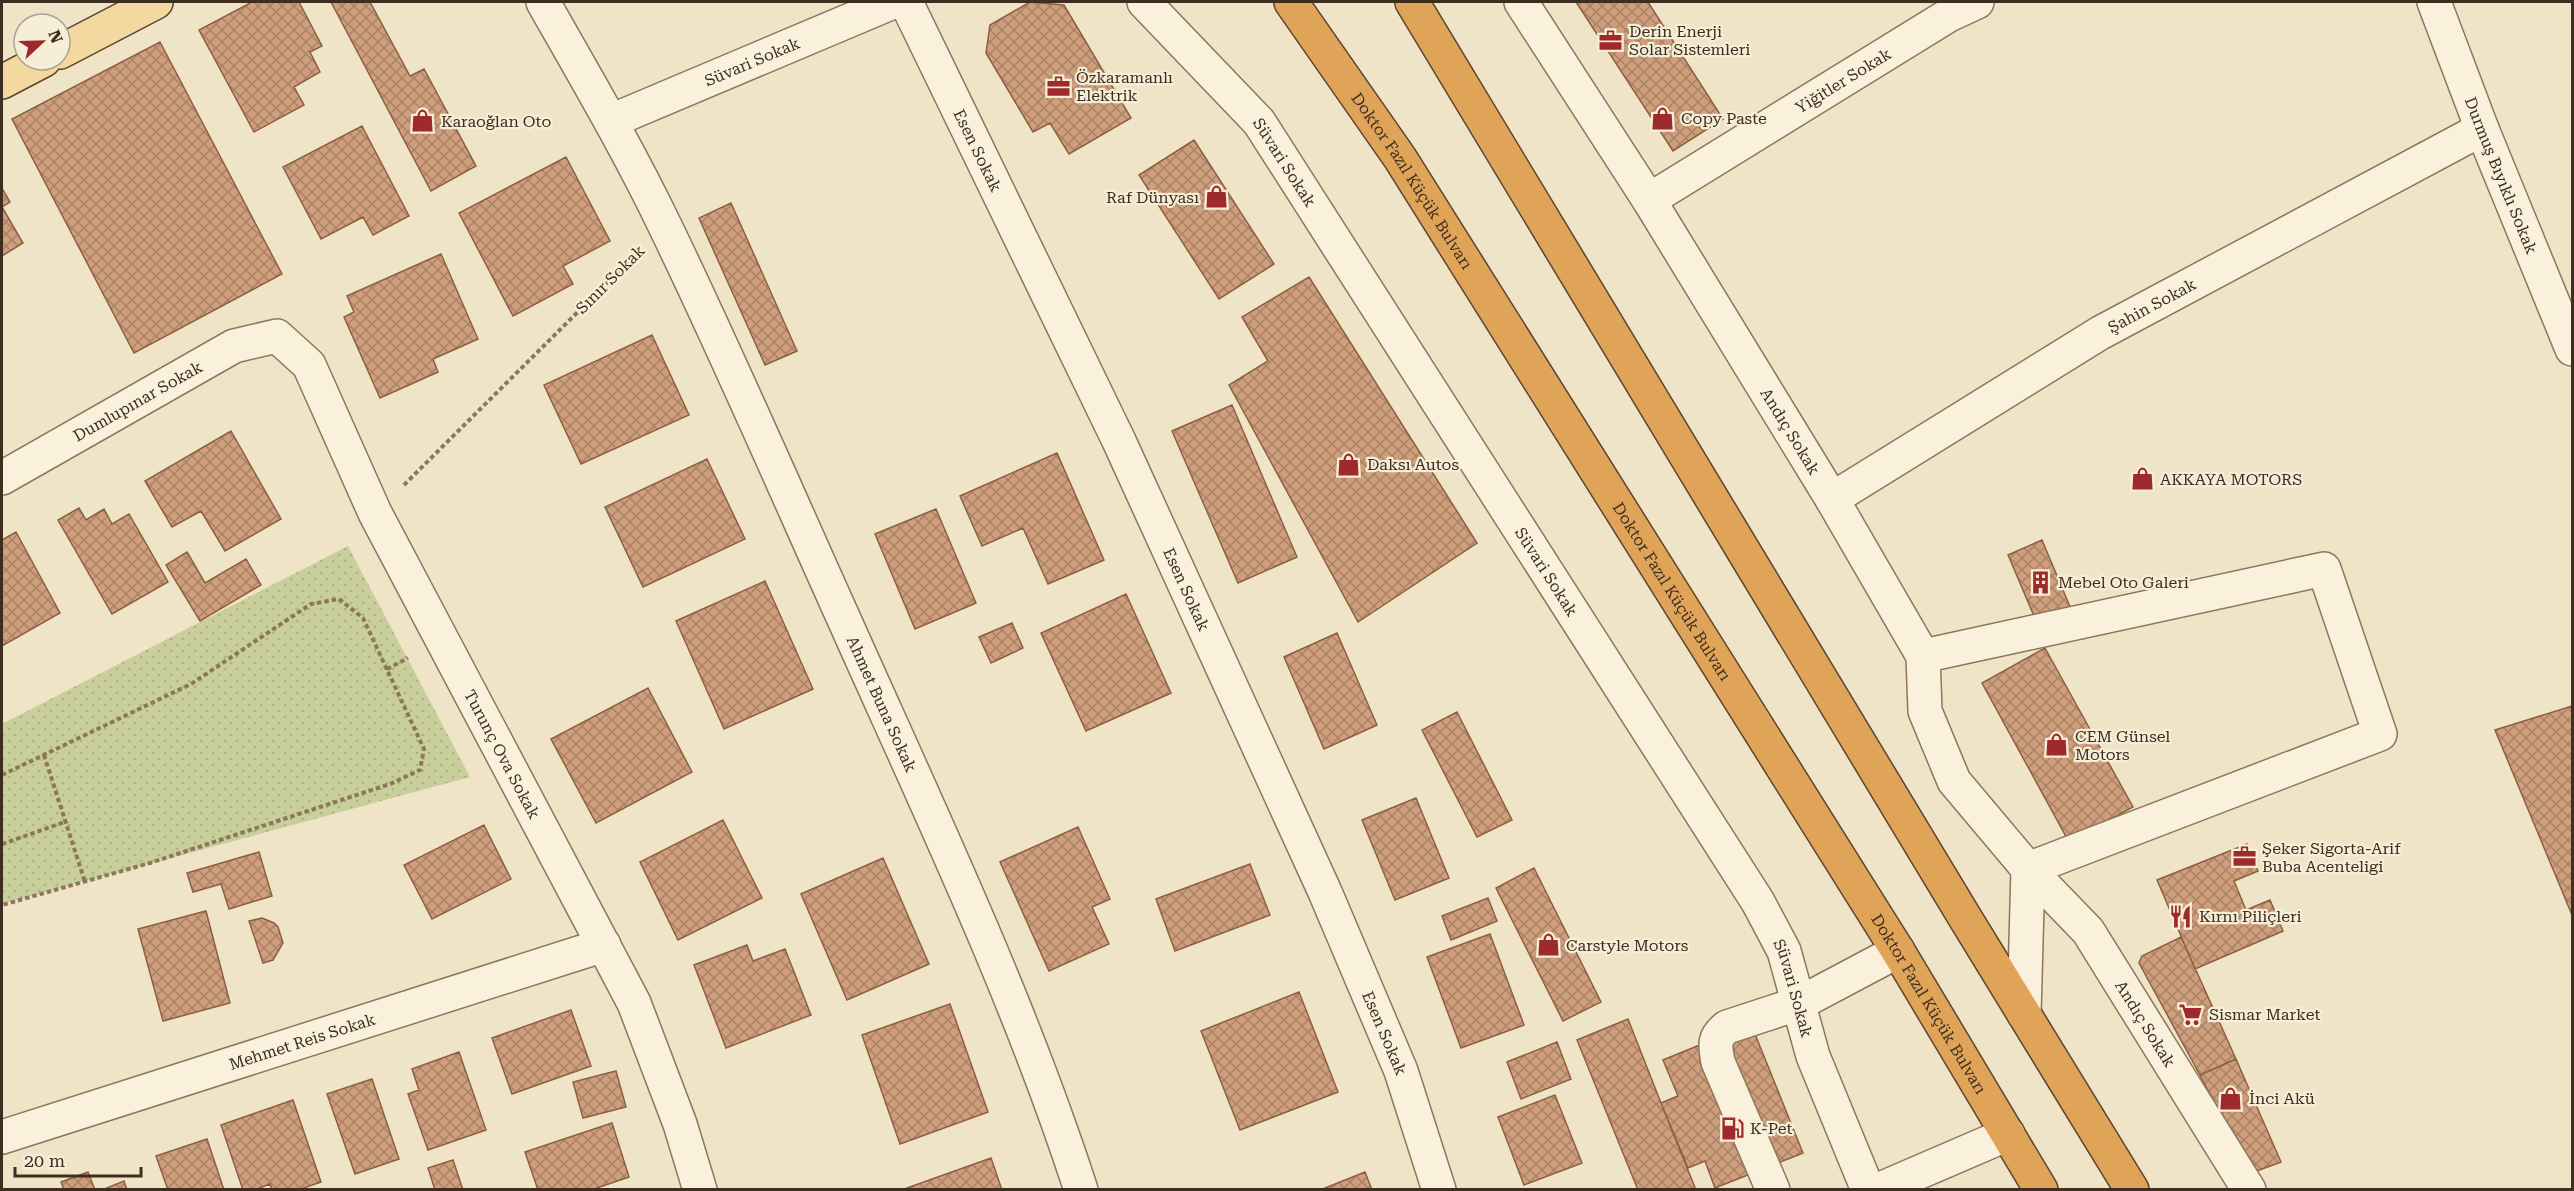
<svg xmlns="http://www.w3.org/2000/svg" width="2574" height="1191" font-family="'Roboto Serif',serif">
<style>
.grass{fill:url(#grass-dots)}
.building{fill:url(#building-cross-hatch);stroke:#8d5f41;stroke-width:1.5}
.lines{fill:none;stroke-linecap:round;stroke-linejoin:round}
.minor-casing{stroke:#8d765c;stroke-width:36}
.major-casing{stroke:#5b4430;stroke-width:36}
.highway-casing{stroke:#5b4430;stroke-width:36}
.path{stroke:#8d765c;stroke-width:4;stroke-dasharray:4.5 3;stroke-linecap:butt}
.minor{stroke:#faf1dc;stroke-width:33}
.major{stroke:#f3d9a0;stroke-width:33}
.highway{stroke:#e0a458;stroke-width:33}
.labels{text-anchor:middle;stroke-width:4.5;stroke-linejoin:round;paint-order:stroke}
.poi-label{font-size:16px;fill:#3d2e20;stroke:#f7eed8;text-anchor:start}
.street-label{font-size:16px;fill:#3d2e20;stroke:#f7eed8}
</style>
<defs>
<pattern id="grass-dots" width="8" height="8" patternUnits="userSpaceOnUse" patternTransform="scale(1.5)"><rect width="8" height="8" fill="#c9cf9b"/><path d="M2 2h.1M6 6h.1" fill="none" stroke="#aeb285" stroke-width="1.8" stroke-linecap="round"/></pattern>
<pattern id="building-cross-hatch" width="8" height="8" patternUnits="userSpaceOnUse" patternTransform="scale(1.5)"><rect width="8" height="8" fill="#cf9f7d"/><path d="M0 0l8 8M0 8l8-8" fill="none" stroke="#a98266"/></pattern>
</defs>
<rect width="100%" height="100%" fill="#f0e4c8"/>
<path class="grass" d="M348,546L470,777L2,904V724Z"/>
<path class="building" d="M252,2H299L322,46L310,52L320,72L294,87L304,105L254,132L199,30Z
M331,2H370L410,76L424,69L476,166L431,191Z
M1030,2L1064,5L1131,118L1069,154L1050,123L1033,132L986,53L990,25Z
M1576,2H1648L1723,119L1673,151Z
M160,42L282,274L134,353L12,119Z
M362,126L409,216L373,235L363,217L321,239L283,167Z
M1194,140L1274,264L1219,299L1139,175Z
M566,157L610,241L563,266L573,284L513,316L459,213Z
M2,188L10,202L2,207L23,243L2,256Z
M731,203L797,351L765,365L699,218Z
M441,254L478,339L433,359L438,372L380,398L344,317L354,312L347,296Z
M1309,277L1477,543L1358,622L1229,385L1268,361L1242,317Z
M652,335L689,415L581,464L544,385Z
M1232,405L1297,557L1238,583L1172,431Z
M231,431L281,519L225,551L201,511L172,527L145,481Z
M1057,453L1104,560L1048,584L1023,528L982,546L960,496Z
M707,459L745,539L643,587L605,507Z
M79,508L86,520L104,509L112,524L129,514L168,582L112,614L58,520Z
M936,509L976,603L915,629L875,534Z
M16,532L60,613L2,646V540Z
M2042,540L2071,609L2037,623L2008,555Z
M187,552L205,583L246,559L261,585L200,621L166,565Z
M765,581L813,689L724,729L676,621Z
M1126,594L1171,693L1086,731L1041,633Z
M1012,623L1023,648L991,663L979,637Z
M1337,633L1377,725L1324,749L1284,657Z
M2045,648L2133,807L2069,842L1982,683Z
M648,688L692,772L596,823L551,739Z
M2572,706V915L2495,730Z
M1457,712L1512,820L1477,837L1422,730Z
M1416,798L1449,878L1395,900L1362,820Z
M723,820L762,898L678,940L640,862Z
M484,825L511,879L432,919L404,865Z
M1078,827L1110,899L1092,907L1109,944L1049,971L1000,862Z
M2247,844L2258,871L2234,881L2246,910L2270,900L2283,931L2195,969L2157,880Z
M259,852L272,896L229,909L221,884L193,892L187,873Z
M883,858L929,964L847,1000L801,894Z
M1250,864L1270,915L1175,951L1156,899Z
M1534,868L1601,1002L1563,1021L1496,888Z
M1488,898L1497,921L1451,940L1442,916Z
M206,911L230,1003L163,1021L138,929Z
M262,918L274,923L278,927L283,943L273,960L263,963L249,921Z
M1490,934L1524,1025L1461,1048L1427,957Z
M2181,937L2236,1059L2200,1075L2139,963L2142,956Z
M747,945L753,961L785,949L811,1015L726,1048L694,965Z
M1299,992L1338,1092L1240,1130L1201,1031Z
M950,1004L988,1112L900,1144L862,1035Z
M571,1010L591,1066L512,1094L492,1038Z
M1628,1019L1661,1103L1696,1190H1638L1577,1040Z
M1751,1024L1803,1153L1715,1188L1705,1161L1688,1168L1661,1103L1678,1096L1663,1060Z
M1557,1042L1571,1079L1521,1099L1507,1062Z
M459,1052L486,1130L428,1150L408,1094L419,1090L412,1069Z
M2236,1059L2281,1162L2251,1173L2200,1075Z
M616,1071L626,1107L583,1118L573,1082Z
M372,1079L399,1159L355,1174L327,1094Z
M1555,1095L1582,1163L1524,1185L1498,1117Z
M293,1100L321,1182L298,1190H272L270,1184L254,1190H243L221,1125Z
M612,1123L629,1177L591,1190H538L525,1152Z
M207,1139L224,1190H168L156,1156Z
M991,1158L1002,1190H904V1189Z
M453,1160L463,1190H435L428,1168Z
M88,1172L95,1190H64L61,1182Z
M1365,1172L1372,1190H1320Z
M124,1181L127,1190H102Z"/>
<g class="lines">
<defs>
<g id="minor">
<path id="s1" d="M543,2C585,76 628,149 665,226C729,358 787,493 847,626C930,812 1018,996 1081,1190"/>
<path id="s2" d="M906,2L1119,441L1325,892L1401,1071L1439,1190"/>
<path id="s3" d="M1144,2L1259,122L1758,902L1784,951L1813,1056L1868,1190"/>
<path id="s4" d="M1521,2L1649,200L1832,499L1923,656L1925,711L1954,781L2028,869L2088,931L2249,1190"/>
<path id="s5" d="M2434,2L2482,129L2572,349"/>
<path id="s6" d="M611,121L893,2"/>
<path id="s7" d="M1649,200L1949,15L1977,2"/>
<path id="s8" d="M2,478L234,346L277,336L309,365L375,513L634,1003L680,1124L700,1190"/>
<path id="s9" d="M1832,499L2100,333L2482,129"/>
<path d="M1923,656L2324,569L2380,734L2028,869L2024,1014"/>
<path id="s10" d="M2,1137L604,945"/>
<path d="M1773,1190L1718,1062C1715,1045 1713,1038 1727,1027L1800,1003L1898,951"/>
<path d="M1878,1190L2008,1134"/>
</g>
<path id="major" d="M60,52L156,2
M2,82L44,60"/>
<g id="highway">
<path id="s11" d="M1291,2L1400,158L1898,951L2041,1190"/>
<path d="M1412,2L1967,921L2132,1190"/>
</g>
</defs>
<use href="#minor" class="minor-casing"/>
<use href="#major" class="major-casing"/>
<use href="#highway" class="highway-casing"/>
<path class="path" d="M404,485L637,253
M387,669L408,658
M44,755L85,882
M2,775L191,684L311,604L339,599L363,618L424,749L420,770L390,784L150,863L2,905
M2,844L65,822"/>
<use href="#minor" class="minor"/>
<use href="#major" class="major"/>
<use href="#highway" class="highway"/>
</g>
<defs>
<symbol id="office-bare" viewBox="-9 -9 18 18"><path d="M-6-3h4V-5.5h4V-3h4V5H-6ZM-1-4.5V-3h2v-1.5ZM-6 0V1H6V0Z" fill="#9e2a2b" stroke="#f7eed8" stroke-width="2.5" paint-order="stroke"/></symbol>
<symbol id="shop-bare" viewBox="-9 -9 18 18"><path d="M-5-2.5h2.3a2.7 3.5 0 0 1 5.4 0H5L5.5 6h-11ZM-1.5-2.5h3a1.5 2.3 0 0 0-3 0Z" fill="#9e2a2b" stroke="#f7eed8" stroke-width="2.5" paint-order="stroke"/></symbol>
<symbol id="building-bare" viewBox="-9 -9 18 18"><path d="M-4-6H4V6H1V3H-1V6H-4ZM-2.5-4.3h1.7v1.8h-1.7ZM.8-4.3h1.7v1.8H.8ZM-2.5-1h1.7V.8h-1.7ZM.8-1h1.7V.8H.8Z" fill="#9e2a2b" stroke="#f7eed8" stroke-width="2.5" paint-order="stroke"/></symbol>
<symbol id="restaurant-bare" viewBox="-9 -9 18 18"><path d="M-5-6h1v4h1v-4h1v4h1v-4h1v5L-1.5 .5V6h-2V.5L-5-1ZM5-6V6H3V1.5H1.5Q1.5-4 5-6Z" fill="#9e2a2b" stroke="#f7eed8" stroke-width="2.5" paint-order="stroke"/></symbol>
<symbol id="supermarket-bare" viewBox="-9 -9 18 18"><path d="M-6-5.5h2.5l.6 2H6L4.5 2H-2.5L-4.4-4H-6ZM-1.5 3.2a1.3 1.3 0 1 0 .1 0ZM3 3.2a1.3 1.3 0 1 0 .1 0Z" fill="#9e2a2b" stroke="#f7eed8" stroke-width="2.5" paint-order="stroke"/></symbol>
<symbol id="fuel-bare" viewBox="-9 -9 18 18"><path d="M-5.5-6h7V0h2V4h1.3V-2.5L3-4.5l.8-.8L6-3V5H2.5V1h-1V6h-7ZM-4.2-4.7v3.2H.2V-4.7Z" fill="#9e2a2b" stroke="#f7eed8" stroke-width="2.5" paint-order="stroke"/></symbol>
</defs>
<g fill-rule="evenodd">
<use href="#office-bare" x="1594" y="24" width="33" height="33"/>
<use href="#office-bare" x="1042" y="70" width="33" height="33"/>
<use href="#shop-bare" x="1646" y="102" width="33" height="33"/>
<use href="#shop-bare" x="406" y="104" width="33" height="33"/>
<use href="#shop-bare" x="1200" y="180" width="33" height="33"/>
<use href="#shop-bare" x="1332" y="448" width="33" height="33"/>
<use href="#shop-bare" x="2126" y="462" width="33" height="33"/>
<use href="#building-bare" x="2024" y="566" width="33" height="33"/>
<use href="#shop-bare" x="2040" y="728" width="33" height="33"/>
<use href="#office-bare" x="2228" y="840" width="33" height="33"/>
<use href="#restaurant-bare" x="2164" y="900" width="33" height="33"/>
<use href="#shop-bare" x="1532" y="928" width="33" height="33"/>
<use href="#supermarket-bare" x="2174" y="998" width="33" height="33"/>
<use href="#shop-bare" x="2214" y="1082" width="33" height="33"/>
<use href="#fuel-bare" x="1716" y="1112" width="33" height="33"/>
</g>
<g class="labels">
<g class="poi-label">
<text x="1629" y="37">Derin Enerji<tspan x="1629" dy="18">Solar Sistemleri</tspan></text>
<text x="1076" y="83">Özkaramanlı<tspan x="1076" dy="18">Elektrik</tspan></text>
<text x="1681" y="124">Copy Paste</text>
<text x="441" y="127">Karaoğlan Oto</text>
<text x="1199" y="203" text-anchor="end">Raf Dünyası</text>
<text x="1367" y="470">Daksı Autos</text>
<text x="2160" y="485">AKKAYA MOTORS</text>
<text x="2058" y="588">Mebel Oto Galeri</text>
<text x="2075" y="742">CEM Günsel<tspan x="2075" dy="18">Motors</tspan></text>
<text x="2262" y="854">Şeker Sigorta-Arif<tspan x="2262" dy="18">Buba Acenteligi</tspan></text>
<text x="2199" y="922">Kırnı Piliçleri</text>
<text x="1566" y="951">Carstyle Motors</text>
<text x="2209" y="1020">Sismar Market</text>
<text x="2249" y="1104">İnci Akü</text>
<text x="1750" y="1134">K-Pet</text>
</g>
<g class="street-label">
<text dy="6" stroke="none"><textPath href="#s6" startOffset="153">Süvari Sokak</textPath></text>
<text dy="6" stroke="none"><textPath href="#s7" startOffset="228">Yiğitler Sokak</textPath></text>
<text dy="6" stroke="none"><textPath href="#s2" startOffset="165">Esen Sokak</textPath></text>
<text dy="6" stroke="none"><textPath href="#s3" startOffset="214">Süvari Sokak</textPath></text>
<text dy="6" stroke="none"><textPath href="#s5" startOffset="186">Durmuş Bıyıklı Sokak</textPath></text>
<text dy="6" stroke="none"><textPath href="#s11" startOffset="216">Doktor Fazıl Küçük Bulvarı</textPath></text>
<text transform="translate(610 279) rotate(-45)" y="6">Sınır Sokak</text>
<text dy="6" stroke="none"><textPath href="#s9" startOffset="374">Şahin Sokak</textPath></text>
<text dy="6" stroke="none"><textPath href="#s8" startOffset="156">Dumlupınar Sokak</textPath></text>
<text dy="6" stroke="none"><textPath href="#s4" startOffset="507">Andıç Sokak</textPath></text>
<text dy="6" stroke="none"><textPath href="#s3" startOffset="700">Süvari Sokak</textPath></text>
<text dy="6" stroke="none"><textPath href="#s2" startOffset="651">Esen Sokak</textPath></text>
<text dy="6" stroke="none"><textPath href="#s11" startOffset="702">Doktor Fazıl Küçük Bulvarı</textPath></text>
<text dy="6" stroke="none"><textPath href="#s1" startOffset="780">Ahmet Buna Sokak</textPath></text>
<text dy="6" stroke="none"><textPath href="#s8" startOffset="789">Turunç Ova Sokak</textPath></text>
<text dy="6" stroke="none"><textPath href="#s3" startOffset="1186">Süvari Sokak</textPath></text>
<text dy="6" stroke="none"><textPath href="#s11" startOffset="1188">Doktor Fazıl Küçük Bulvarı</textPath></text>
<text dy="6" stroke="none"><textPath href="#s4" startOffset="1209">Andıç Sokak</textPath></text>
<text dy="6" stroke="none"><textPath href="#s2" startOffset="1137">Esen Sokak</textPath></text>
<text dy="6" stroke="none"><textPath href="#s10" startOffset="315">Mehmet Reis Sokak</textPath></text>
</g>
</g>
<rect width="2574" height="1191" fill="none" stroke="#3d2e20" stroke-width="6"/>
<g transform="translate(42 42) rotate(68)"><circle r="28" fill="#f7eed8" stroke="#ada18e" stroke-width="1.5"/>
<path d="M0-4.5L10 22L0 15L-10 22Z" fill="#9e2a2b"/>
<text y="-9" font-size="16" font-weight="bold" text-anchor="middle" fill="#3d2e20">N</text>
</g>
<path d="M15 1167v9h126v-9" fill="none" stroke="#3d2e20" stroke-width="3"/>
<text x="24" y="1167" font-size="18" fill="#3d2e20" stroke="#f7eed8" stroke-width="4.5" paint-order="stroke">20 m</text>
</svg>
